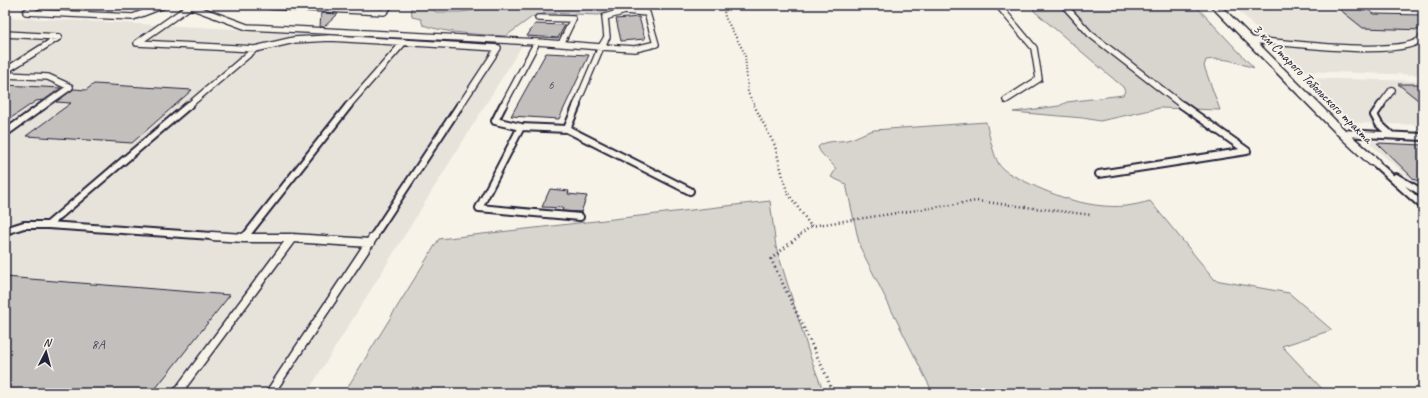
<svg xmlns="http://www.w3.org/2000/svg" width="1428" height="398" font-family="Caveat,sans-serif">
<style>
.built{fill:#e7e3db}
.green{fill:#d8d5cf;stroke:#7d7c85}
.building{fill:#c2bfbd;stroke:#22223b}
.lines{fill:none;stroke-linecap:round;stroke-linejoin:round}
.service-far2-casing{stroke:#22223b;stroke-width:8}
.service-far1-casing{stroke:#22223b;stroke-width:10}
.service-casing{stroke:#22223b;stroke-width:11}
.minor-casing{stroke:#22223b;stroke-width:3}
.path-far2{stroke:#22223b;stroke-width:2;stroke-dasharray:1 2.5;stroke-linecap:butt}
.path-far1{stroke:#22223b;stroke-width:2.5;stroke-dasharray:1 3;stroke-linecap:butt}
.path{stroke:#22223b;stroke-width:3;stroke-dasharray:1 3.5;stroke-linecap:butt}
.service-far2{stroke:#f7f3e8;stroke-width:5.5}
.service-far1{stroke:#f7f3e8;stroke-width:6}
.service{stroke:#f7f3e8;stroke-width:8}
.minor{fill:#f7f3e8;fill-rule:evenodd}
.labels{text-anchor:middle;stroke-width:4;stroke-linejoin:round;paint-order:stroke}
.number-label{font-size:12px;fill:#4a495c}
.street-label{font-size:14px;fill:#22223b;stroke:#f7f3e8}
.near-number-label{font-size:14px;fill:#4a495c}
</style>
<rect width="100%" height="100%" fill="#f7f3e8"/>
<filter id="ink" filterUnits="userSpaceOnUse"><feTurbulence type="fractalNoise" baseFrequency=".025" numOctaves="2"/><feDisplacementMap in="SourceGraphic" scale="8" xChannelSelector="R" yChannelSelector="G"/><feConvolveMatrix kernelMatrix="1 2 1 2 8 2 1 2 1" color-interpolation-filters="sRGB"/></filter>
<g filter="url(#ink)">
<path class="built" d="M749,5H849L752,11Z
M1233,5H1423V10L1235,7Z
M1238,10L1423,14V75L1298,71Z
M5,17L523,44L307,393H5Z
M1304,78L1423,81V125L1351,123Z
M1367,141L1423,144V189L1421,188Z"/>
<path class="green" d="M411,5H431L432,9L436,12H461L514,5H680C654,11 622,0 599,15L546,13L532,17L506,36C478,34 449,34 423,25L421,19L412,17Z
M1034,5H1195L1254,68C1234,62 1228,57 1206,60L1204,66L1220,110L1160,108L1100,121L1083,118L1013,112L1059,106L1067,102L1123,95L1125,91L1123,87L1034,11L1033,7Z
M986,122C989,133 994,161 1002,168C1008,174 1019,178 1026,182C1057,197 1091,209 1126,206C1134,205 1143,203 1150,201L1215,280L1289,293L1332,330L1282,346L1326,393H933L860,247L846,184L831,177L836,169C831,161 821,156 818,147C825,140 838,142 847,140C857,138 864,132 874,130Z
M770,201L776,247L810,356L824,393H344L439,239Z"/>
<path class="building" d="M1334,5H1362L1374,14L1423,15V30L1363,28Z
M321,13L338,14L324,27H320Z
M639,17L645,39L621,41L616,19Z
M535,24L565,25L558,38L527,36Z
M546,53L589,55L559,119L511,116Z
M94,84L192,90L132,143L26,136L71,103L56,102L74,89L86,90Z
M1398,84H1423V104Z
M5,85L61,88L44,100L36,101L5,122Z
M1377,143L1423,145V181L1415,180Z
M550,189L569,191L568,194L587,196L581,212L562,211L563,208L542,207Z
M5,277L230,295L152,393H5Z"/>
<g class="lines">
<defs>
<path id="service-far2" d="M38,5L26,12L133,17L164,5
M191,5L190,6L247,27L537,42
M271,5L269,6L384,12L390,5
M998,5L1034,48L1039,79L1006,100
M1064,5L1090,34L1183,106
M625,11L647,13L656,44L635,49L601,47L607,37L605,17Z
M538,18L573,19L561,44
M5,34L59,37L5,71
M1249,40C1277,41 1411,61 1423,36
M537,42L601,47
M255,49L294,40L330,38L498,48L460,106
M5,75L48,77L70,87L43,106
M188,106L255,49L137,43L190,6
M348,106L404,42
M503,106L537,42
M576,106L601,47
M1380,106L1392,90"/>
<path id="service-far1" d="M189,105L48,225L227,237
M503,105L495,121L521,127L567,129L577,105
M1381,105L1374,115L1379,124L1391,135
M521,127L479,208L580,217
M567,129L690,191
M5,133L44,105
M1342,133L1423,137
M1374,162L1423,206
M1099,174L1247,151L1182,105
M1396,177L1423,193
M5,231L24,225H48
M245,237L349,105
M373,237L460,105"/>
<path id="service" d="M212,236L244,238H292L370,243
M244,238L246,236
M177,393L292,238
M270,393L374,236"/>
<path id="minor" d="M1210,5H1220L1346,131L1378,159L1380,162L1378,165H1370L1338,135Z"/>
</defs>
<use href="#service-far2" class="service-far2-casing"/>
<use href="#service-far1" class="service-far1-casing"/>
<use href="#service" class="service-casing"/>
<use href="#minor" class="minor-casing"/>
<path class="path-far2" d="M723,5L725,17L745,54L748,93L755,106"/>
<path class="path-far1" d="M754,105L775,146L787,192L811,226L798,237
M811,226L977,201L1092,215"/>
<path class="path" d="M799,236L771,259L827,377L832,393"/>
<use href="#service-far2" class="service-far2"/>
<use href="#service-far1" class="service-far1"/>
<use href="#service" class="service"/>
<use href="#minor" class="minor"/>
</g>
</g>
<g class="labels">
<g class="number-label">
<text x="551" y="89">6</text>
</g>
<g class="street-label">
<text transform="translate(1313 83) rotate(45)" y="5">3 км Старого Тобольского тракта</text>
</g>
<g class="near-number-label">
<text x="98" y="349">8А</text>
</g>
</g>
<rect width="1428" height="398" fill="none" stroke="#f7f3e8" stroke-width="20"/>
<rect x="10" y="10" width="1408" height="378" fill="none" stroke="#22223b" stroke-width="1.5" filter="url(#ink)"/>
<g transform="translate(46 352) rotate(6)" stroke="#f7f3e8" stroke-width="3" paint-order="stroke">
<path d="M0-3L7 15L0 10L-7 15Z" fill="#22223b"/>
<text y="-6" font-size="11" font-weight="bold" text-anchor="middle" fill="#22223b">N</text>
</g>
</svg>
